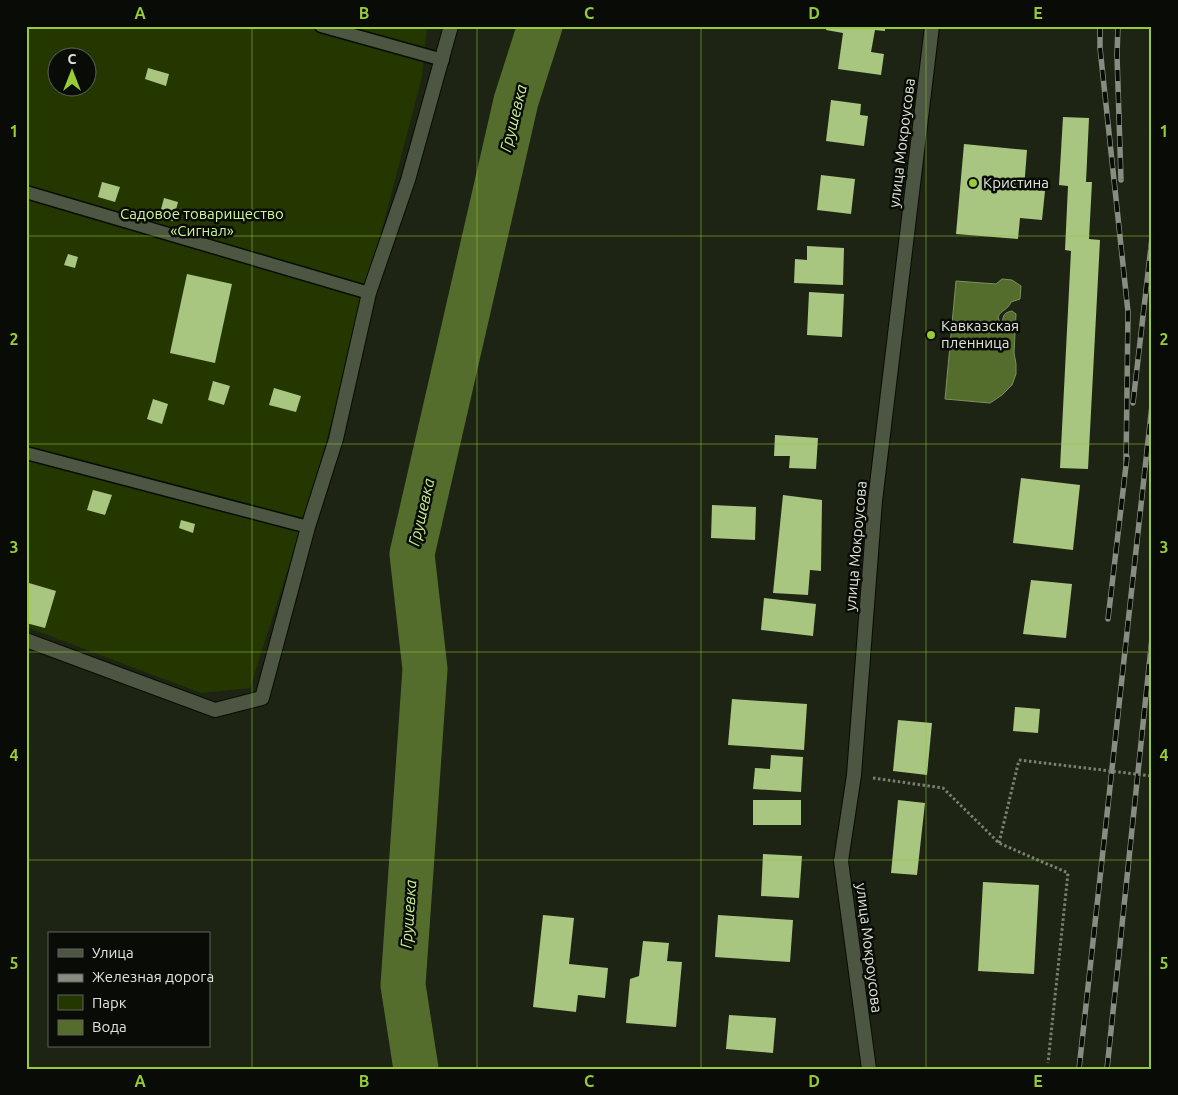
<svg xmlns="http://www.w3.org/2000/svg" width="1178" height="1095" font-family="Ubuntu,sans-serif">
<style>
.green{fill:#253700;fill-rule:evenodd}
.water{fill:#546d2c;stroke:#7e9160}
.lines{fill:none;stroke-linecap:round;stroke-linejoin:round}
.river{stroke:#546d2c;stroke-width:45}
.building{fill:#a9c681}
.service-casing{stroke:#070d02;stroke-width:15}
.minor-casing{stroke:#070d02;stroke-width:16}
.tertiary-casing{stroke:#070d02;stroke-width:16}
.path{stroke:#7a8073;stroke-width:3;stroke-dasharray:2.5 2.5;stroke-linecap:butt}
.service{stroke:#4d5543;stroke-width:12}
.minor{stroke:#4d5543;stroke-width:14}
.tertiary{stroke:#4d5543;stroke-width:14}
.rail-casing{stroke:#878d80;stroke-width:5.5}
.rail{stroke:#090c06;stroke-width:4;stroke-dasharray:11;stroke-linecap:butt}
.path-bridge{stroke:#7a8073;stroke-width:3;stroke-dasharray:2.5 2.5;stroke-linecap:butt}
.grid{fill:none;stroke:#98cb37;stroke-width:1;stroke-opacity:0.55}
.poi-dot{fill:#98cb37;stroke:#090c06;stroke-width:2}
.labels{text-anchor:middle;stroke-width:5;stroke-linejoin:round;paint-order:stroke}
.street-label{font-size:15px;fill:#dfe4da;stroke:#090c06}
.poi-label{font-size:15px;fill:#dfe4da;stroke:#090c06;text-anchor:start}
.park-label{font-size:15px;fill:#cdf496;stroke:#090c06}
.water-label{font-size:16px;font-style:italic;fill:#c9f092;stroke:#090c06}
.neatline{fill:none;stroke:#98cb37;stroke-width:2}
.grid-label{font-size:16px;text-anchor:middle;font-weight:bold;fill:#98cb37}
</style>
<rect width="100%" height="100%" fill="#1d2414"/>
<path class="green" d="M26,26H427L422,77L315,484L250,688L201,693L26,627ZM58,58H88V88H58Z"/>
<path class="water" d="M1002,279L1012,280L1021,286L1020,299L1011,302C1008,310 1001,310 998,317L1000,323L1002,322C1004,315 1003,313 1012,311L1016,314L1014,353L1016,364V374L1012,385L1002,395L990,403L945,399L956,281L996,284Z"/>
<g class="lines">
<path class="river" d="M416,1069L403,985L425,669L412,554L516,101L540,26"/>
</g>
<path class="building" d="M827,26H885V31L875,30L871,52L884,54L881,75L838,69L843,33L826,30Z
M148,68L169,74L166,86L145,79Z
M831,100L861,104L860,115L868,116L864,146L826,141Z
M1063,117L1089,118L1086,182H1092L1089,239L1100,240L1088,469L1060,468L1071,251L1065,250L1068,186L1059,185Z
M964,144L1027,150L1024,189L1045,191L1042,220L1020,218L1018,239L956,234Z
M821,175L855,179L851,214L817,210Z
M102,182L120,187L115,202L98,197Z
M164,198L178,202L173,221L159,217Z
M807,246L844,248L843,285L794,283L795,259L807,260Z
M68,254L78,257L75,268L64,265Z
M187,274L232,284L215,363L170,353Z
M809,292L844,294L842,337L807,335Z
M213,381L230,386L224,405L208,400Z
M274,388L301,396L296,412L269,405Z
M153,399L168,404L162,424L147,419Z
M775,435L818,438L816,469L789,468L790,456H774Z
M1021,478L1080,485L1073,550L1013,543Z
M93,490L112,495L105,515L87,510Z
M783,495L822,500L821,571L810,570L808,595L773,593Z
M712,505L756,507L755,540L711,538Z
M181,520L195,524L193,533L179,528Z
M1031,580L1072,584L1066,638L1023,634Z
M29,583L56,591L45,628L26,623V591Z
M764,598L816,604L813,636L761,630Z
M732,699L807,704L804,750L728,745Z
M1015,707L1040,709L1038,733L1013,731Z
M898,720L932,723L927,775L893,771Z
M771,755L803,757L801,792L753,789L755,768L770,769Z
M753,800H801V825H753Z
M898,800L925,803L917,875L891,873Z
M763,854L802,856L799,898L761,896Z
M983,882L1039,885L1034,974L978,971Z
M543,915L574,918L569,964L608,968L605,998L578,995L576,1012L533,1007Z
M718,915L793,920L790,962L715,957Z
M643,941L669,943L667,961L682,962L676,1027L626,1023L630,979L639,976Z
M729,1015L776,1018L773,1053L726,1049Z"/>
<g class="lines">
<defs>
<path id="service" d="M321,26L443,60
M26,192L369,293
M26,453L308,527"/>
<path id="minor" d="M26,640L215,710L262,698L308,527L336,439L369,293L408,180L451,26"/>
<path id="tertiary" d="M869,1069L841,861L854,775L875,501L932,26"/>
</defs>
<use href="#service" class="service-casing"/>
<use href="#minor" class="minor-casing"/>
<use href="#tertiary" class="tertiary-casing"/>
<path class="path" d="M873,778L943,788L999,843L1068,873L1048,1063
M999,843L1019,760"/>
<use href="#service" class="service"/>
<use href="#minor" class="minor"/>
<use href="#tertiary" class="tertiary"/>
<defs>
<path id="rail" d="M1100,26V48L1128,312L1126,465
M1118,26L1117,55L1121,180
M1133,403L1152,238
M1108,619L1127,457
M1079,1069L1152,405
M1107,1069L1152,638"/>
</defs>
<use href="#rail" class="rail-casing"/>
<use href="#rail" class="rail"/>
<path class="path-bridge" d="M1019,760L1152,776"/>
</g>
<path class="grid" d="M252,26V1069M477,26V1069M701,26V1069M926,26V1069M26,236H1152M26,444H1152M26,652H1152M26,860H1152"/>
<g class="poi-dot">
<circle cx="973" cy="183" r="5"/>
<circle cx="931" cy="335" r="5"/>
</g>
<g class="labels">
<g class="street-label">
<text transform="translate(902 143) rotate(-83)" y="5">улица Мокроусова</text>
<text transform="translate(856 546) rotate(-85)" y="5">улица Мокроусова</text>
<text transform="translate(869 948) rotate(83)" y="5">улица Мокроусова</text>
</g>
<g class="poi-label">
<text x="983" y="188">Кристина</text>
<text x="941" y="331">Кавказская<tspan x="941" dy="17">пленница</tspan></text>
</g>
<g class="park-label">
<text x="202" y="219">Садовое товарищество<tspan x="202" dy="17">«Сигнал»</tspan></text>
</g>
<g class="water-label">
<text transform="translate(513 118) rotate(-76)" y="6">Грушевка</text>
<text transform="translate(421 512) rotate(-77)" y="6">Грушевка</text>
<text transform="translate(408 914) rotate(-86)" y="6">Грушевка</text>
</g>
</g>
<rect width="1178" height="1095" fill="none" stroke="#090c06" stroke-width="55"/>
<rect x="48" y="932" width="162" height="115" fill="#090c06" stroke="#5f625b"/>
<rect x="58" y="949" width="25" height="8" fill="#4d5543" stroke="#5f625b"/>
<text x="92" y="958" font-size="15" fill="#dfe4da">Улица</text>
<rect x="58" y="974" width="25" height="8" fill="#878d80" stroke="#5f625b"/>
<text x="92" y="982" font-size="15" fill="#dfe4da">Железная дорога</text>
<rect x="58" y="995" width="25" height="15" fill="#253700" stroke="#5f625b"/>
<text x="92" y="1008" font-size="15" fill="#dfe4da">Парк</text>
<rect x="58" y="1020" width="25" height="15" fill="#546d2c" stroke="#5f625b"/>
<text x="92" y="1032" font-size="15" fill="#dfe4da">Вода</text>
<g transform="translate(72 72)"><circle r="24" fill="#090c06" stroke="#5f625b"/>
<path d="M0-4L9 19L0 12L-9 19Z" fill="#98cb37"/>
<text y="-8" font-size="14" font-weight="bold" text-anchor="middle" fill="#dfe4da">С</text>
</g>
<rect x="28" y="28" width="1122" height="1040" class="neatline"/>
<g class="grid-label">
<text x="140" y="19">A</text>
<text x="364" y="19">B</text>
<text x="589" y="19">C</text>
<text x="814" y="19">D</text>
<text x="1038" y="19">E</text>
<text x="14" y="137">1</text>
<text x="1164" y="137">1</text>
<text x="14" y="345">2</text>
<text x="1164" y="345">2</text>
<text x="14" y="553">3</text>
<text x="1164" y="553">3</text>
<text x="14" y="761">4</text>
<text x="1164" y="761">4</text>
<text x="14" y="969">5</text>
<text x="1164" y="969">5</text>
<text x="140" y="1087">A</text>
<text x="364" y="1087">B</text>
<text x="589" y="1087">C</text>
<text x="814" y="1087">D</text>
<text x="1038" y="1087">E</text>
</g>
</svg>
